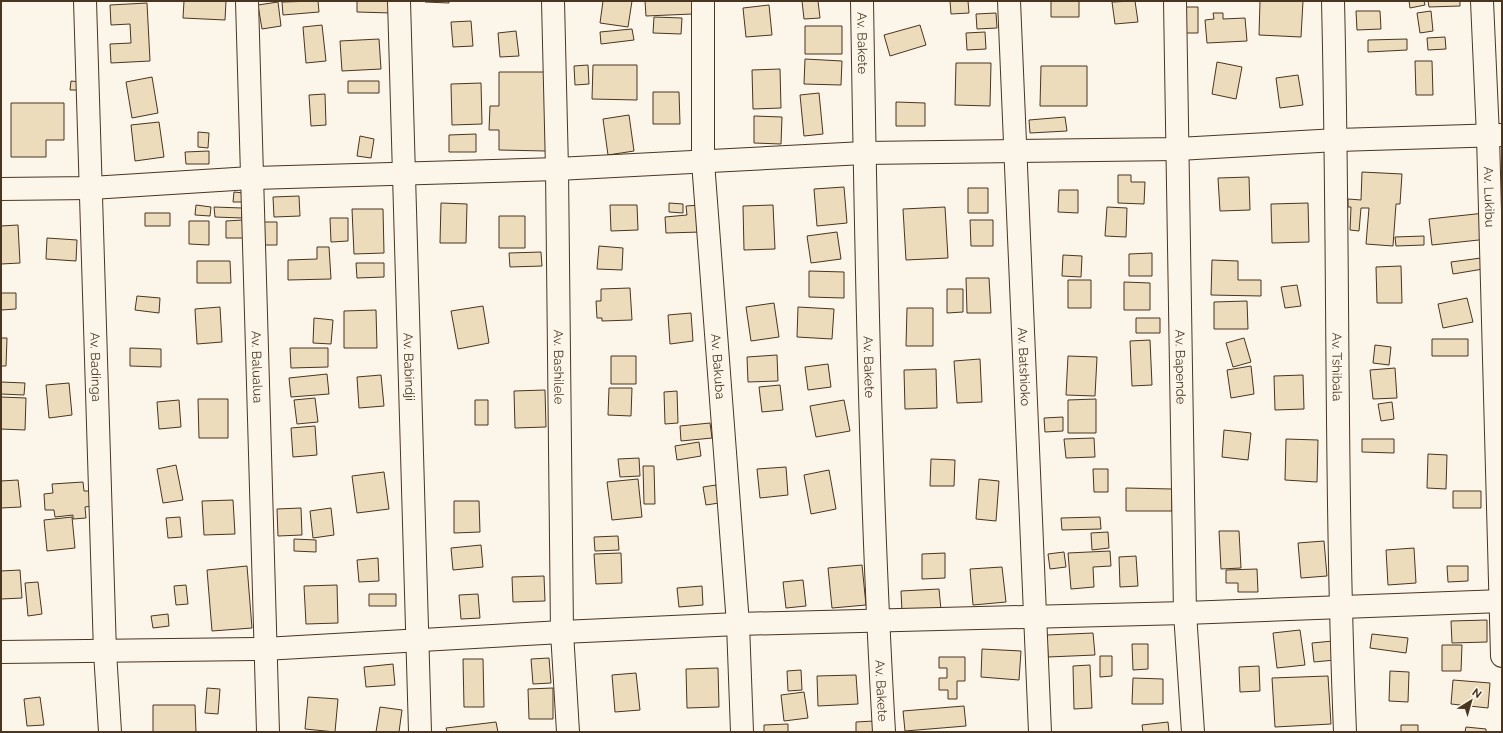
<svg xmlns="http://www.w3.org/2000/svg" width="1503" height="733" font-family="Raleway,sans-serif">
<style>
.building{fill:#ecdcbc;stroke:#4a3520}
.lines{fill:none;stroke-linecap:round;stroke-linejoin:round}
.minor-casing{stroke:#4a3520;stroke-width:24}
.minor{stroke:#fbf6e9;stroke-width:22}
.labels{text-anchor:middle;stroke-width:3;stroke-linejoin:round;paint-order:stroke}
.street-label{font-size:13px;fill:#4a3520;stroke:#fbf6e9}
</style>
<rect width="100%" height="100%" fill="#fbf6e9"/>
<path class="building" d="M184,1H226L225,20L183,18Z
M318,1L319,12L283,15L282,2Z
M357,1H393L392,13L357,12Z
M425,1H449V3L425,2Z
M603,1H632L628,27L600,23Z
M645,1H692V14L646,16Z
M802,1H818L820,18L804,19Z
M950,1H968L969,13L951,14Z
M1051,1H1079V17H1051Z
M1135,1L1138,22L1115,24L1112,2Z
M1260,1H1303L1301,37L1259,35Z
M1409,1H1424L1425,5L1410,8Z
M1428,1H1460V6L1429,7Z
M278,2L281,26L262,29L258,5Z
M147,3L150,61L111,63L110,44L131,43L130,24L111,25L110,5Z
M769,5L772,35L746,37L743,8Z
M1183,7H1198V33H1183Z
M1356,11H1380L1381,29L1357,30Z
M1431,11L1433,31L1420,33L1417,13Z
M996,13L997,28L977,29L976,14Z
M1213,13H1223V19L1245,18L1247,41L1207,43L1205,20L1214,19Z
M654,17L682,18L681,34L653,33Z
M471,21L473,46L453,47L451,22Z
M322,25L326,61L306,63L303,27Z
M920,25L926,45L890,56L884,35Z
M805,26H842V54H805Z
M632,29L634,40L601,44L600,32Z
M516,31L519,56L500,57L498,33Z
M985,32L986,49L967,50L966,33Z
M1445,37L1446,49L1428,50L1427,38Z
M379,39L381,69L342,71L340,41Z
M1407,39V50L1368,52V40Z
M805,59L842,61L841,85L804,84Z
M1415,61H1432L1433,95H1416Z
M1217,62L1242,67L1236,99L1212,94Z
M956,63H991L990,106L955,105Z
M588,65L589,84L575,85L574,66Z
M593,65H637V100L592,99Z
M1041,66H1087V106H1040Z
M780,69L781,108L753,109L752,70Z
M499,72H546V151L499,150V130H489L490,106H499Z
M1298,75L1303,105L1280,108L1276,78Z
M152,77L158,113L132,118L126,82Z
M71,81L81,82L80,90H70Z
M348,81H379V93H348Z
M481,83L482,124L452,125L451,84Z
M653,92H679L680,124H653Z
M819,93L823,134L804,136L800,95Z
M325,94L326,125L311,126L309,95Z
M896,102L925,103V126H896Z
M11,103H64V140H46V157H11Z
M629,115L634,151L608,155L603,119Z
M754,116L782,117L781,144L754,143Z
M1065,117L1067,131L1030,133L1029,120Z
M159,122L164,157L135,161L131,125Z
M198,132L209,133L208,148L198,147Z
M476,134V152H449V135Z
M360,136L374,139L371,158L357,156Z
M209,151V164H186L185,152Z
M1362,172L1402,174L1400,204H1396L1393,246L1366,244L1369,208H1361L1359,231L1350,230L1351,207H1348V199L1361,200Z
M1118,175H1131V182H1145L1144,204L1118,203Z
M1249,177L1250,210L1220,211L1218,178Z
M844,187L847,223L817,226L814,189Z
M968,188H988V213H968Z
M1059,190H1078V213L1058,212Z
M234,192L244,193L243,202H233Z
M299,196L300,216L274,217L273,197Z
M441,203L467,204L466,243H440Z
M669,203L683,204V213L669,212Z
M1308,203L1309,242L1272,243L1271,204Z
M196,205L211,207L210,216L195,215Z
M610,205H637L638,230L611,231Z
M701,205V232L666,233L665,217L687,215L686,206Z
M773,205L775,249L744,250L743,206Z
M214,207L242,208V218L215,217Z
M945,207L948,258L906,260L903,209Z
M1107,207L1127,208L1126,237L1105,236Z
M352,209H383L384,253L354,254Z
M145,213H170V226H145Z
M1485,213L1488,239L1432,245L1429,219Z
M499,216H525V248H499Z
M330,218H348V241L331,242Z
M243,220L244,238H226V221Z
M970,220H993V246H971Z
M189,221H209V245L189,244Z
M264,222H277V245H264Z
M18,225L20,263L1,264V226Z
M837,232L841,259L811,263L807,236Z
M1424,236V245L1396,246L1395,237Z
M47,238L77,240L76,261L46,259Z
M599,246L623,248L622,270L597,269Z
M317,247H329L331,279L288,280V260L317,259Z
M541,252L542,266L510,267L509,253Z
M1152,253V276H1129V254Z
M1063,255L1082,256L1081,277L1062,276Z
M1481,258L1483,269L1453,274L1451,262Z
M1212,260L1238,261V280H1261V296L1211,295Z
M197,261H230L231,283H197Z
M356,263H384V277L357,278Z
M1401,266L1402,303H1377L1376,267Z
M809,271L844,272V298L809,297Z
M966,278H989L991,313H967Z
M1068,280H1091V308H1068Z
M1124,282L1150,283V310H1124Z
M1297,285L1301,306L1285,308L1281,287Z
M630,288L632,320L602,321V318H597L596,301H601V289Z
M947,289H963V312L947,313Z
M1,293H16V309L1,310Z
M137,296L160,298L159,313L135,310Z
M1467,298L1473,322L1443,328L1438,304Z
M1247,301L1248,329H1214V302Z
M774,303L779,337L751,341L746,307Z
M483,306L489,343L458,349L451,311Z
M220,307L222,342L197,344L195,309Z
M798,307L834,309L832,339L797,337Z
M907,308H933V346H906Z
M376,310L377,348H344V311Z
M691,313L693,341L670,344L668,315Z
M314,318L333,320L331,344L313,343Z
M1136,318H1160V333H1136Z
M1,338H7L6,366H1Z
M1244,338L1251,362L1233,367L1226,343Z
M1432,339H1468V356H1432Z
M1150,340L1152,385L1132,386L1130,341Z
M1375,345L1391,347L1389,365L1373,363Z
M130,348L161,349V367L130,366Z
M290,348H328V367L291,368Z
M777,355L778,381L748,382L747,357Z
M611,356H636V384H611Z
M1068,356L1097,357L1095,396L1066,395Z
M980,359L982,402L957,403L954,361Z
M828,364L831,387L808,390L805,367Z
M1251,366L1254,394L1231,398L1227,370Z
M1395,368L1397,398L1373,399L1370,370Z
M936,369L937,408L905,409L904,370Z
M327,374L329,394L291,397L289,378Z
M381,375L384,406L359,408L357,377Z
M1303,375L1304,409L1275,410L1274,376Z
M1,382L25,383L24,395L1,394Z
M69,383L72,415L49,418L46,385Z
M780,385L783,410L762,412L759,387Z
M609,388H632L631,416L608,415Z
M545,390L546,427L515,428L514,391Z
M677,391L678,423L665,424L664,392Z
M1,397L26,398L25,430L1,429Z
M315,398L318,422L297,424L294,400Z
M198,399H228V438H199Z
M1096,399V433H1068V400Z
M179,400L181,427L159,429L157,402Z
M475,400H488V425H475Z
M844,400L850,431L816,437L810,406Z
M1392,402L1394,419L1381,421L1378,404Z
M1063,417V431L1045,432L1044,418Z
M710,423L712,438L681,441L680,426Z
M315,426L317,455L293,457L291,428Z
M1224,430L1251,433L1248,460L1222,457Z
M1094,438L1095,457L1066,458L1064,439Z
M1286,439L1318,440L1317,482L1285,480Z
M1362,439H1394V453L1362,452Z
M699,442L701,456L677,460L675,446Z
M1428,454L1447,455L1446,489L1427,488Z
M639,458L640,476L620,477L618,459Z
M931,459L955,460L954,486H930Z
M176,465L183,500L163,503L157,469Z
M643,466H654L655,504H644Z
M786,467L788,495L760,498L757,469Z
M1093,469H1108V492H1094Z
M829,470L836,509L811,514L804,475Z
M384,472L389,509L357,513L352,476Z
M638,479L642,517L612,520L607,482Z
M979,479L999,481L996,521L976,519Z
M18,480L21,507L1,508V481Z
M83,482L84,491H92L93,506L85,507L86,518L73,519V515L55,517L54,510H45L44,494L53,493L52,484Z
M716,485L719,503L706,505L703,487Z
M1126,488L1172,489V511H1126Z
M1453,491H1481V508H1453Z
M233,500L235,534L204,535L202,501Z
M454,501H479L480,532L454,533Z
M301,508L302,535L278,536L277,509Z
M331,508L334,535L313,538L310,511Z
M72,517L75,548L47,551L44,520Z
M180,517L182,537L168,538L166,518Z
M1100,517L1101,529L1062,530L1061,518Z
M1219,531H1239L1241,568L1221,569Z
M1108,532L1109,548L1092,550L1091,533Z
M618,536L619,550L595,551L594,537Z
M294,539L316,540V552L294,551Z
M1324,541L1327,576L1301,578L1298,543Z
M481,545L483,567L453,570L451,548Z
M1414,548L1416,583L1388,585L1386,550Z
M1110,551L1111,566L1093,567L1094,587L1071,589L1068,553Z
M1064,552L1066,567L1050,569L1048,554Z
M621,553L622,583L596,584L594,554Z
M945,553V578L922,579V554Z
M1136,556L1138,586L1120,587L1119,557Z
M378,558L379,581L359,582L357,560Z
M862,565L866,605L832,608L828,568Z
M247,566L252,628L212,631L207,570Z
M1447,566H1468V581L1448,582Z
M1002,567L1006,602L973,605L970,569Z
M1257,569L1258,592H1238V583H1226V570Z
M20,570L22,598L1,599V571Z
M544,576L545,601L513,602L512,577Z
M803,580L806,606L786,608L783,582Z
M38,582L42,614L28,616L25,583Z
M186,585L188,604L176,605L174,586Z
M337,585L338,623L306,624L304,586Z
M702,586L703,605L679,607L677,588Z
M939,589L941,610L902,612L901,591Z
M369,594H396V606H369Z
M478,594L480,618L461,619L459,595Z
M168,614L169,626L153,628L151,616Z
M1487,620V642L1452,643L1451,621Z
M1300,630L1305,665L1277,668L1273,633Z
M1093,633L1095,655L1048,657L1047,635Z
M1372,634L1408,638L1406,653L1370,648Z
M1333,641L1335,660L1314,662L1312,643Z
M1132,644H1148V669L1133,670Z
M1442,645H1462L1461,671H1442Z
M982,649L1021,651L1019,680L981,677Z
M1100,656H1112V676L1100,677Z
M939,657H965V681H957V699H948V690H939V678H947V668H939Z
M549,658L551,683L533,684L531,659Z
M463,659H483L484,707H464Z
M393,664L395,685L366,687L364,667Z
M1090,665L1092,708L1074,709L1073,666Z
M1259,666L1260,691L1240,692L1239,667Z
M718,668L719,707L687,708L686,669Z
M801,670L802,690L788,691L787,671Z
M1390,671L1409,672L1408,702L1389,701Z
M636,673L640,710L615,712L612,675Z
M856,675L858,704L818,706L817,676Z
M1328,676L1331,724L1275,727L1272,678Z
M1133,678L1163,679V704H1132Z
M1453,680L1490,683L1488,708L1451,704Z
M207,688L220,689L218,714L205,713Z
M553,688V719H529L528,689Z
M804,692L808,718L784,721L781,695Z
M40,697L44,725L27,726L24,699Z
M308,697L338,699L335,732L305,729Z
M153,705H195L196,732H153Z
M964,706L966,726L905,731L903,711Z
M380,707L402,710L399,732H376Z
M874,721L875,732H856V722Z
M496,722L498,732H447L446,728Z
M1168,722L1169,732H1143L1142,725Z
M788,724V732H764V725Z
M1401,725H1418V732H1401Z
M1466,727L1486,729V732H1465Z"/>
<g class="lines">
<defs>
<g id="minor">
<path id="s1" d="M85,1L105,652L110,732"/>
<path id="s2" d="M247,1L268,732"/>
<path id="s3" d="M399,1L420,732"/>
<path id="s4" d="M553,1L557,169L562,632L568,732"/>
<path id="s5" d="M703,1V162L738,624L742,732"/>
<path id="s6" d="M862,1C866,245 870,489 884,732"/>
<path id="s7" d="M1009,1L1040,732"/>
<path id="s8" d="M1175,1L1185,613L1193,732"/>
<path id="s9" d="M1333,1C1339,245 1335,488 1345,732"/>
<path id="s10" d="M1482,1L1488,136L1502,656"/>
<path d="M1,189L91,188L251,178L557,169L864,153L1178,149L1337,140L1502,135"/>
<path d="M1,652L264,649L562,632L738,624L1185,613L1502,601"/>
</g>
</defs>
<use href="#minor" class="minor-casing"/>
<use href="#minor" class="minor"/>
</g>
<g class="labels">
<g class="street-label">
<text dy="5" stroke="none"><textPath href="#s6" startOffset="42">Av. Bakete</textPath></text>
<text dy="5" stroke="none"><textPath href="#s10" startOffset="196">Av. Lukibu</textPath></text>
<text dy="5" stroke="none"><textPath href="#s1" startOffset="366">Av. Badinga</textPath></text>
<text dy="5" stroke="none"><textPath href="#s2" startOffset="366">Av. Balualua</textPath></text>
<text dy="5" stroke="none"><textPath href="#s3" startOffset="366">Av. Babindji</textPath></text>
<text dy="5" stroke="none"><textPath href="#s4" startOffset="366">Av. Bashilele</textPath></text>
<text dy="5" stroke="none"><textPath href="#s5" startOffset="366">Av. Bakuba</textPath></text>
<text dy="5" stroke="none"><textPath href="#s6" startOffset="366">Av. Bakete</textPath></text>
<text dy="5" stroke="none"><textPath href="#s7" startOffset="366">Av. Batshioko</textPath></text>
<text dy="5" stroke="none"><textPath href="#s8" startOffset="366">Av. Bapende</textPath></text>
<text dy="5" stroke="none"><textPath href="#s9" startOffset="366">Av. Tshibala</textPath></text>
<text dy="5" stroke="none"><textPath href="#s6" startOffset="690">Av. Bakete</textPath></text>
</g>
</g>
<rect width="1503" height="733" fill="none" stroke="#4a3520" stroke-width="4"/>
<g transform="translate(1471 701) rotate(37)" stroke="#fbf6e9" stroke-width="3" paint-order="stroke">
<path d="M0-3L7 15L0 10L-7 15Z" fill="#4a3520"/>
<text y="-6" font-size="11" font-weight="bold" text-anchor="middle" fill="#4a3520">N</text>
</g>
</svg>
